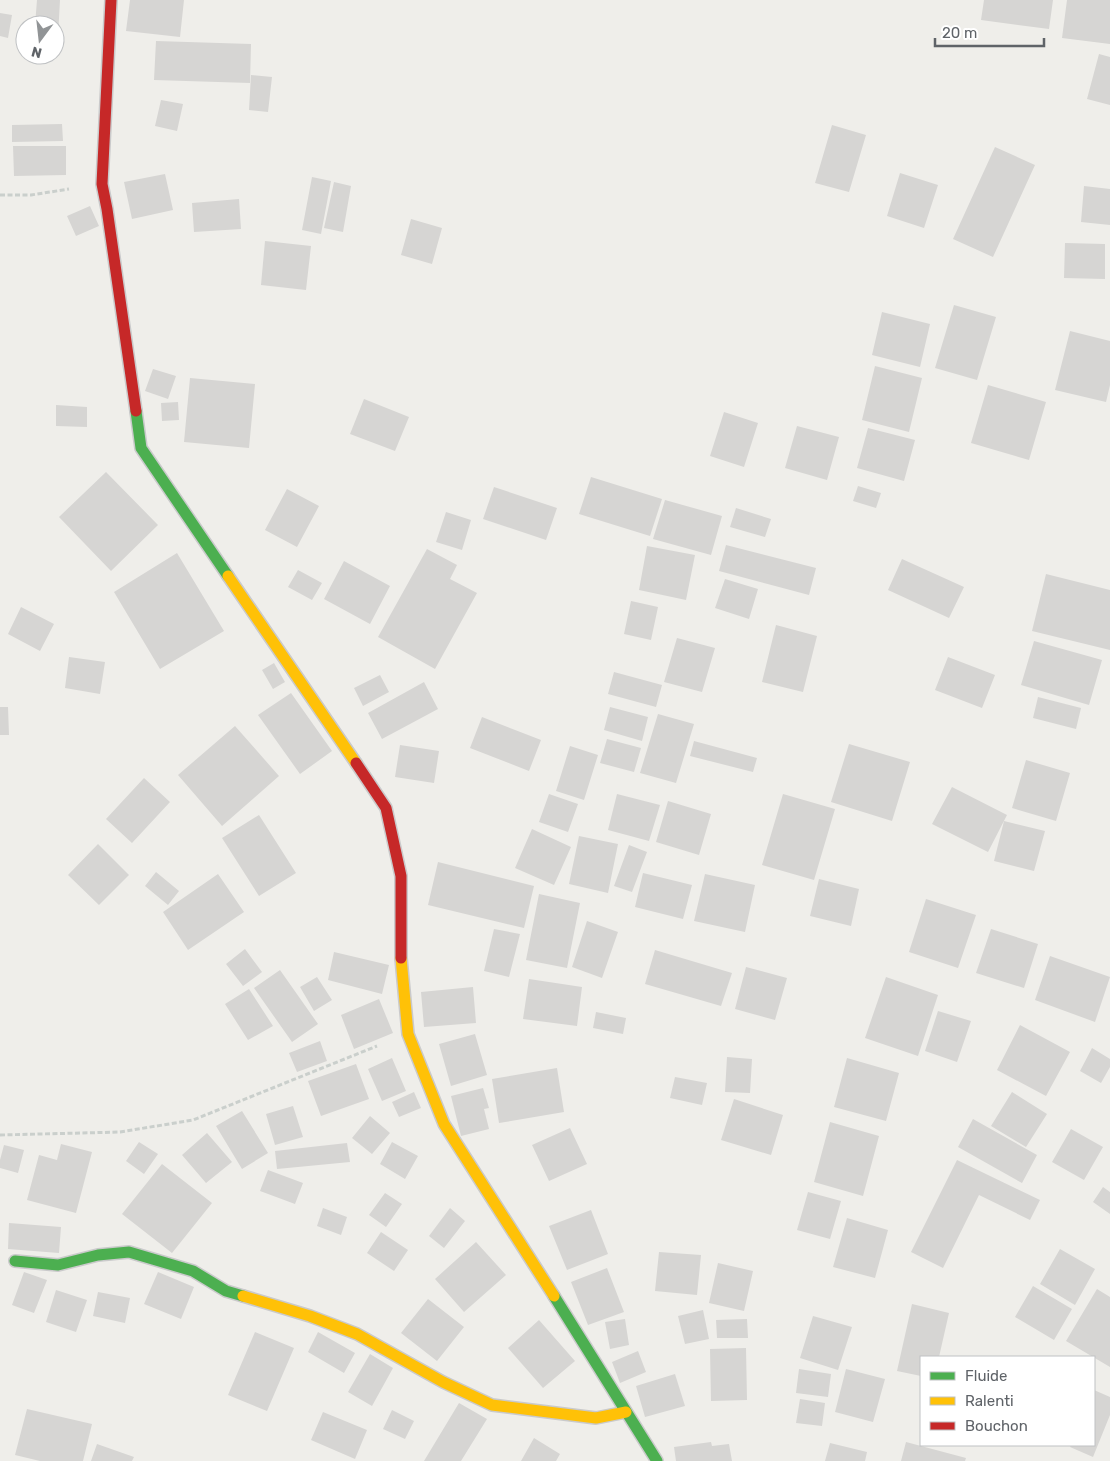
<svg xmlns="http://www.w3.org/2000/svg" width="1110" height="1461" font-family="Rubik,sans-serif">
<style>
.building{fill:#d6d5d3}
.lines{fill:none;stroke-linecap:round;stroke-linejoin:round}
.fast-casing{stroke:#cacacb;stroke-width:14}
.slow-casing{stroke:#cacacb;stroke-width:14}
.jam-casing{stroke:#cacacb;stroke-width:14}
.path{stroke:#cacfcc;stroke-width:3;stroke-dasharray:5 2.5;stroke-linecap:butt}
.fast{stroke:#4caf50;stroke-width:11}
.slow{stroke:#ffc107;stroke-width:11}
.jam{stroke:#c62828;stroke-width:11}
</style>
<rect width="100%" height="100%" fill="#efeeea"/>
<path class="building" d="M37,0H60L58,36H55V25H35Z
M130,0H184L180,37L126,31Z
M984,0H1053L1049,29L981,20Z
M1067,0H1110V44L1062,38Z
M0,13L12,15L8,38L0,36Z
M156,41L251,44L250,83L154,80Z
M1099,54L1110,57V105L1087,99Z
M251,75L272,77L268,112L249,110Z
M161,100L183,104L177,131L155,126Z
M62,124L63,141L12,142V125Z
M832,125L866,135L849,192L815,183Z
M13,146H66V175L14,176Z
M995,147L1035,165L993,257L953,239Z
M900,173L938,185L924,228L887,216Z
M165,174L173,210L132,219L124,182Z
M312,177L331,181L321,234L302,230Z
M334,182L351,186L343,232L324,228Z
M1084,186L1110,189V225L1081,222Z
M239,199L241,229L194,232L192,203Z
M90,206L99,226L76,236L67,216Z
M411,219L442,228L432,264L401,255Z
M265,241L311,246L306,290L261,285Z
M1065,243L1105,244V279L1064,278Z
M954,305L996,317L977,380L935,368Z
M882,312L930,324L920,367L872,355Z
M1070,331L1110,341V385L1106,402L1055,390Z
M875,366L922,378L909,432L862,420Z
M153,369L176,376L168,399L145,391Z
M190,378L255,384L249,448L184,442Z
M988,385L1046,402L1029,460L971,443Z
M364,399L409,417L395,451L350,434Z
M178,402L179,420L162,421L161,403Z
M56,405L87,407V427L56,426Z
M724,412L758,423L744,467L710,456Z
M797,426L839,437L827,480L785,468Z
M868,428L915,440L904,481L857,468Z
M106,472L158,525L111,571L59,517Z
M591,477L662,499L650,536L579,514Z
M858,486L881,493L876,508L853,501Z
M494,487L557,508L546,540L483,519Z
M287,489L319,506L297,547L265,530Z
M665,500L722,516L711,555L653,539Z
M736,508L771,519L765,537L730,527Z
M446,512L471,520L462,550L436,542Z
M726,545L816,568L809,595L719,571Z
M647,546L695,555L686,600L639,590Z
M427,549L457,565L450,579L477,593L435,669L378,637Z
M177,553L224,631L160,669L114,592Z
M902,559L964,587L949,618L888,590Z
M344,561L390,586L370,624L324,599Z
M298,570L322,583L312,600L288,587Z
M1046,574L1110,590V650L1032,631Z
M725,579L758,589L749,619L715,608Z
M631,601L658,607L651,640L624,634Z
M21,607L54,624L40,651L8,634Z
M776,625L817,636L803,692L762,682Z
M677,638L715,648L702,692L664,682Z
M1034,641L1102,660L1089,705L1021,685Z
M69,657L105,662L100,694L65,688Z
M948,657L995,675L982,708L935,690Z
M274,663L285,682L273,689L262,670Z
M614,672L662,685L656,707L608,694Z
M380,675L389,692L363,706L354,688Z
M424,682L438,709L382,739L368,713Z
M291,693L332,751L300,774L258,715Z
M1038,697L1081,708L1076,729L1033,718Z
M0,707H8L9,735H0Z
M610,707L648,717L642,741L604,730Z
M658,714L694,724L676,783L640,773Z
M482,717L541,740L529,771L470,748Z
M235,726L279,776L222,826L178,775Z
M607,739L641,748L634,772L600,763Z
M694,741L757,758L753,772L690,756Z
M849,744L910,762L892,821L831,802Z
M400,745L439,751L434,783L395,777Z
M570,746L598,755L584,800L556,791Z
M1026,760L1070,773L1056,821L1012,808Z
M144,778L170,802L132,843L106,819Z
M952,787L1007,815L988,852L932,824Z
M549,794L578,804L568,832L539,822Z
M617,794L660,805L649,841L608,830Z
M783,794L835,809L814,880L762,865Z
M668,801L711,814L699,855L656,842Z
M259,815L296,873L259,896L222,838Z
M1004,821L1045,831L1034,871L994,861Z
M532,829L571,847L554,885L515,868Z
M579,836L618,844L608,893L569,884Z
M98,844L129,875L99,905L68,875Z
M629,845L647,852L632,892L614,886Z
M438,862L534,886L524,928L428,905Z
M156,872L179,891L168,905L145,886Z
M643,873L692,885L683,919L635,907Z
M218,874L244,912L188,950L163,912Z
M705,874L755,885L745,932L694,921Z
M819,879L859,889L851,926L810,916Z
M539,894L580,903L567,968L526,960Z
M926,899L976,915L958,968L909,952Z
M587,921L618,932L602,978L572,967Z
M494,929L520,934L509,977L484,971Z
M991,929L1038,944L1024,988L976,973Z
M245,949L262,972L243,986L226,964Z
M655,950L732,973L721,1006L645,984Z
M334,952L389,965L382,994L328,980Z
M1050,956L1110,977L1095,1022L1035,1000Z
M746,967L787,978L775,1020L735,1009Z
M280,970L318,1024L292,1042L254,988Z
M317,977L332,1000L314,1011L300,987Z
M886,977L938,995L918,1056L865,1038Z
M529,979L582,987L577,1026L523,1019Z
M473,987L476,1023L424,1027L421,992Z
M249,989L273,1026L248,1040L225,1004Z
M379,999L393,1033L354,1049L341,1015Z
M938,1011L971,1021L957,1062L925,1051Z
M596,1012L626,1018L623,1034L593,1028Z
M1020,1025L1070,1052L1046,1096L997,1070Z
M475,1034L487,1075L451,1086L439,1044Z
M320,1041L327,1061L297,1072L289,1053Z
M1092,1048L1110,1059V1067L1101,1083L1080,1071Z
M727,1057L752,1059L750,1093L725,1092Z
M392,1058L406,1091L382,1101L368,1069Z
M847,1058L899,1073L886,1121L834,1107Z
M356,1064L369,1099L321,1116L308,1081Z
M557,1068L564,1112L499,1123L492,1079Z
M675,1077L707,1083L702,1105L670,1098Z
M483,1088L489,1108L484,1109L489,1129L461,1136L451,1096Z
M414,1092L421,1108L399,1117L392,1102Z
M1012,1092L1047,1114L1026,1147L991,1126Z
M734,1099L783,1115L771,1155L721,1140Z
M293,1106L303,1137L275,1145L266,1114Z
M242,1111L268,1153L242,1169L216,1126Z
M370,1116L390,1133L372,1154L352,1138Z
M973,1119L1037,1155L1022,1183L958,1147Z
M830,1122L879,1136L863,1196L814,1182Z
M570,1128L587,1164L549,1181L532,1145Z
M1071,1129L1103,1147L1084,1180L1052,1162Z
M207,1133L232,1162L206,1183L182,1155Z
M139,1142L158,1154L144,1174L126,1161Z
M392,1142L418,1156L405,1179L380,1164Z
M347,1143L350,1162L277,1169L275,1151Z
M61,1144L92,1152L76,1213L27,1200L39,1155L57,1160Z
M4,1145L24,1150L18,1173L0,1168V1160Z
M957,1160L1040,1200L1030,1220L979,1195L943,1268L911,1252Z
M162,1164L212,1203L172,1253L122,1214Z
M268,1170L303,1183L295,1204L260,1191Z
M1103,1187L1110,1192V1214L1093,1202Z
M808,1192L841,1201L830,1239L797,1230Z
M385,1193L402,1204L386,1227L369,1215Z
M323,1208L347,1217L341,1235L317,1226Z
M450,1208L465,1221L444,1248L429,1236Z
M591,1210L608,1254L567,1270L549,1226Z
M847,1218L888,1230L875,1278L833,1267Z
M9,1223L61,1227L59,1253L8,1249Z
M381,1232L408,1250L394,1271L367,1253Z
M476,1242L506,1275L464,1312L435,1279Z
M1060,1249L1095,1269L1075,1305L1040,1284Z
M659,1252L701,1255L697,1295L655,1291Z
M718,1263L753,1271L744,1311L709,1303Z
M607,1268L624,1312L588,1325L571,1282Z
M24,1272L47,1280L34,1313L12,1305Z
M158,1272L194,1287L181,1319L144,1304Z
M1033,1286L1072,1309L1054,1340L1015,1317Z
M1097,1289L1110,1297V1367L1066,1341Z
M56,1290L87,1300L76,1332L46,1322Z
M98,1292L130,1298L125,1323L93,1316Z
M428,1299L464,1327L437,1361L401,1333Z
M912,1304L949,1313L939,1357H921V1376L897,1371Z
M703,1310L709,1339L685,1344L678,1316Z
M813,1316L852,1327L838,1370L800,1358Z
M625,1319L629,1345L610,1349L605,1322Z
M747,1319L748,1338H717L716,1320Z
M539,1320L575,1361L543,1388L508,1348Z
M255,1332L294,1348L267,1411L228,1395Z
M318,1332L355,1353L344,1373L308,1352Z
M746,1348L747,1400L711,1401L710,1349Z
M638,1351L646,1372L620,1383L612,1362Z
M370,1354L393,1368L372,1406L348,1392Z
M799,1369L831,1374L828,1397L796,1393Z
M846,1369L885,1379L873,1422L835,1412Z
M675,1374L685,1406L645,1417L636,1386Z
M1094,1390L1110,1397V1415L1093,1457L1070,1447L1071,1445H1094Z
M800,1399L825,1403L822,1426L796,1423Z
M459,1403L487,1419L461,1461H424Z
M27,1409L92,1424L83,1461H40L15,1455Z
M392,1410L414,1421L405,1439L383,1429Z
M323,1412L367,1430L355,1459L311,1440Z
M534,1438L560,1454L556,1461H521Z
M711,1442L712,1446L729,1444L732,1461H676L674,1447Z
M906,1442L966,1458L965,1461H901Z
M830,1443L867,1452L865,1461H825Z
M97,1444L134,1457L132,1461H91Z"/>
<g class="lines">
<defs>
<path id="fast" d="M136,411L141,448L228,576
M15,1261L58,1265L98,1255L129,1252L193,1271L226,1291L243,1296
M554,1296L657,1461"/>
<path id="slow" d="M228,576L356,763
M401,958L408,1034L444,1124L554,1296
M243,1296L310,1316L357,1334L443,1382L492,1405L596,1418L626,1412"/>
<path id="jam" d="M111,0L102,184L107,209L136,411
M356,763L386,808L401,876V958"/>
</defs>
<use href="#fast" class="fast-casing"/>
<use href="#slow" class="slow-casing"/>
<use href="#jam" class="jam-casing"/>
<path class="path" d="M0,195H31L69,189
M0,1135L120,1132L193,1120L377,1046"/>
<use href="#fast" class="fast"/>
<use href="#slow" class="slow"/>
<use href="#jam" class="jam"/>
</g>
<rect x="920" y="1356" width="175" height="90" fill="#ffffff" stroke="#bfc1c3"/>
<rect x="930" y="1372" width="25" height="8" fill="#4caf50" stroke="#bfc1c3"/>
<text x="965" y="1381" font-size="15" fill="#5f6368">Fluide</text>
<rect x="930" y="1397" width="25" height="8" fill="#ffc107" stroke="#bfc1c3"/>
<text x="965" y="1406" font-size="15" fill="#5f6368">Ralenti</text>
<rect x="930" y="1422" width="25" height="8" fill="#c62828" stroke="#bfc1c3"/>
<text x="965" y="1431" font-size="15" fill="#5f6368">Bouchon</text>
<g transform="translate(40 40) rotate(195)"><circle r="24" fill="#ffffff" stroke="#bfc1c3"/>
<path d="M0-4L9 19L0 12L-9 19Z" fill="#919496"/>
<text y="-8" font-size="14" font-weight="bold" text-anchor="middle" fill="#5f6368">N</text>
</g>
<path d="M935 38v8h109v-8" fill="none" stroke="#5f6368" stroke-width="2.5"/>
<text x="942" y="38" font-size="15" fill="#5f6368" stroke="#ffffff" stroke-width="4" paint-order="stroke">20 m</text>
</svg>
